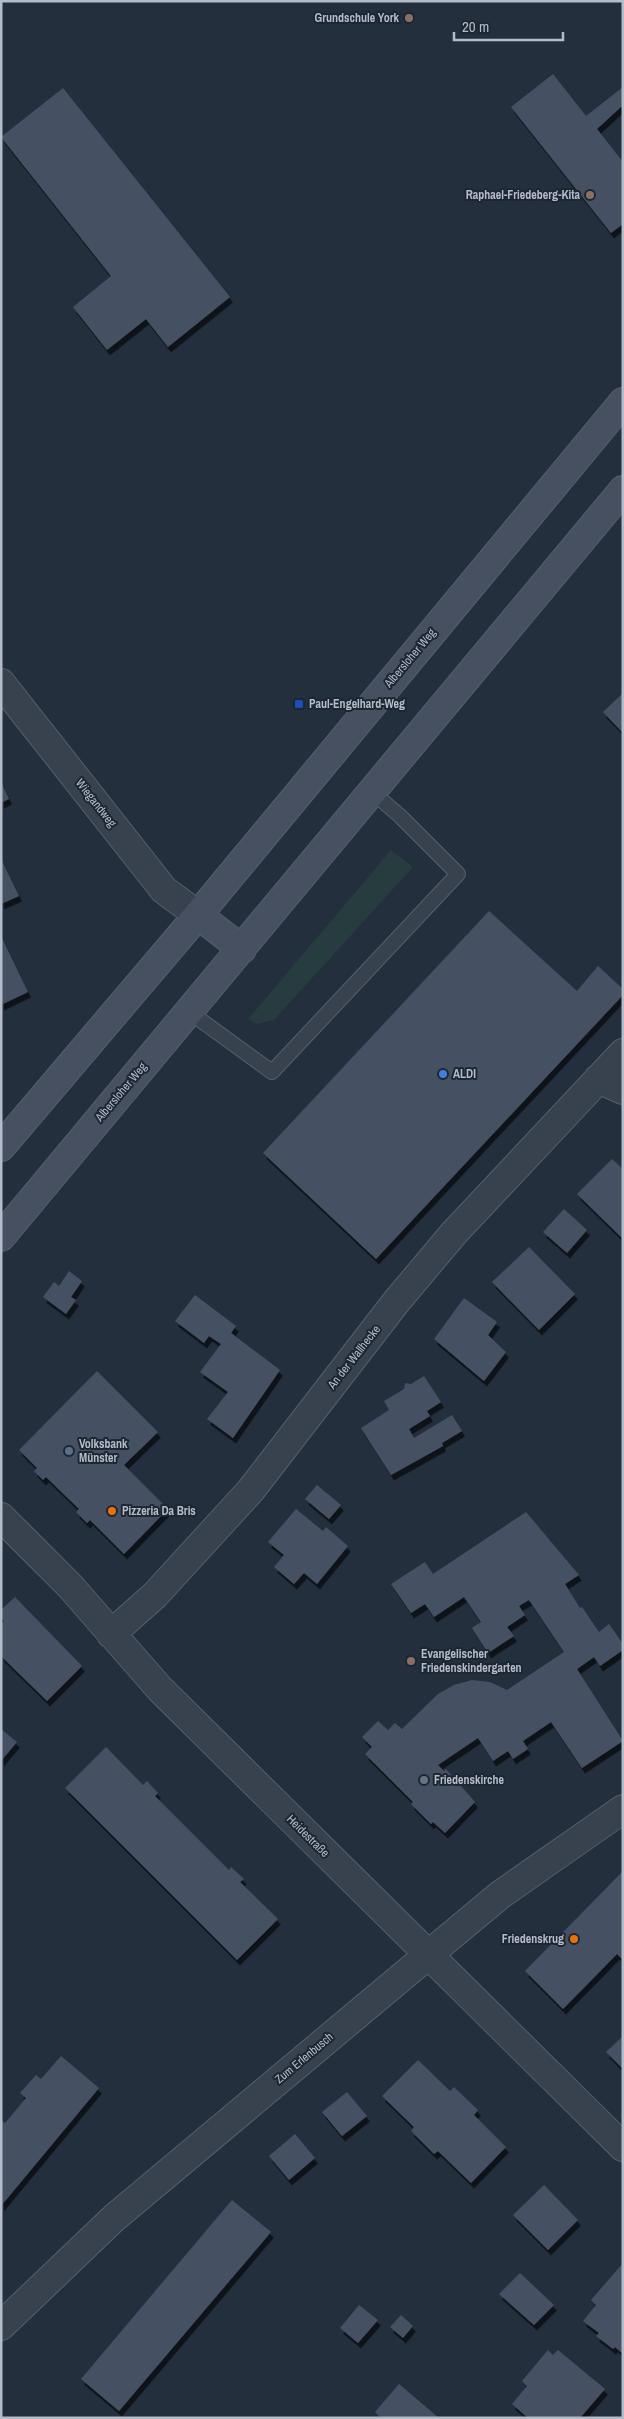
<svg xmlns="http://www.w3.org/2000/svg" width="624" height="2419" font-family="'Archivo Narrow',sans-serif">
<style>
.green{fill:#263c3f}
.building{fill:#455162;filter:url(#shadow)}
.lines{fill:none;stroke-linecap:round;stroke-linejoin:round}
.lane-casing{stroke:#565f6c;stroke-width:16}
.street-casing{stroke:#565f6c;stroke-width:30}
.secondary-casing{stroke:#565f6c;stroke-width:30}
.lane{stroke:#38414e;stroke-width:14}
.street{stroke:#38414e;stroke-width:28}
.secondary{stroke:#465061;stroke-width:28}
.education-dot{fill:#8d6e63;stroke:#1d2633;stroke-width:2}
.transit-dot{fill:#1a4fb4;stroke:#1d2633;stroke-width:2}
.shop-dot{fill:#3f7fe0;stroke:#1d2633;stroke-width:2}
.service-dot{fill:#5c6f8a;stroke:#1d2633;stroke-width:2}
.food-dot{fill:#e8710a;stroke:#1d2633;stroke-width:2}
.worship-dot{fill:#6b7280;stroke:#1d2633;stroke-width:2}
.labels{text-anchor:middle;stroke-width:4;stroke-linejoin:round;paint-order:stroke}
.poi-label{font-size:12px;font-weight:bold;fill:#b4bcc9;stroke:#1d2633;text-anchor:start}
.street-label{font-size:12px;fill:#b4bcc9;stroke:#1d2633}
</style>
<defs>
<filter id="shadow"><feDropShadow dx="3" dy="5.5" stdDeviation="0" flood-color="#0009"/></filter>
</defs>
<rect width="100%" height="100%" fill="#242f3e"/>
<path class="green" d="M391,850L413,867L274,1020L256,1024L248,1019Z"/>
<path class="building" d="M553,74L586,116L623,87V105L597,129L623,162V224L611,233L511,107Z
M63,88L230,297L168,347L146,319L107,350L73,307L111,276L1,137Z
M623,693V733L603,712Z
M1,782L9,799L1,803Z
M1,859L19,896L1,904Z
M489,911L577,991L598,966L623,989V995L376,1259L263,1153Z
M1,936L28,992L1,1005Z
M612,1159L623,1169V1239L577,1194Z
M564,1209L587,1230L567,1253L543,1232Z
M529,1247L575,1294L539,1330L492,1282Z
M69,1271L82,1281L71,1297L76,1300L66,1314L43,1297L54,1282L59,1286Z
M195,1295L236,1326L231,1333L280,1370L233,1438L207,1419L228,1392L200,1372L221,1344L209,1336L204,1343L175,1321Z
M464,1298L497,1322L488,1335L506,1352L484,1381L434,1339Z
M97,1371L158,1432L124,1465L168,1509L124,1554L90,1520L87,1523L76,1512L79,1509L46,1477L43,1480L34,1471L37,1468L19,1450Z
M424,1376L441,1402L427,1411L430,1416L409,1429L414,1438L452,1415L462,1431L442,1443L443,1446L391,1475L361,1428L389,1410L384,1401L404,1389L405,1383L411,1384Z
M317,1485L341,1505L329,1519L305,1499Z
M296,1509L323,1531L326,1527L348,1546L317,1584L304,1573L294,1584L274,1567L284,1555L268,1542Z
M526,1512L579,1575L565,1584L580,1608L582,1607L599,1632L609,1624L623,1644V1650L600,1666L594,1657L577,1669L623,1741L582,1768L551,1722L523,1741L528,1749L513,1759L508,1751L493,1761L478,1738L438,1765L444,1771L446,1769L475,1802L445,1833L433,1822L431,1824L411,1804L413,1802L365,1754L372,1747L362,1737L378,1721L388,1730L395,1723L402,1729L438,1694L454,1685L472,1680L490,1682L507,1690L564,1652L529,1600L519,1606L525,1615L507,1627L514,1636L488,1653L472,1628L481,1622L464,1597L434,1617L425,1604L411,1613L391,1584L425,1562L433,1574Z
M15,1597L82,1666L47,1701L1,1656V1624L4,1621L1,1618V1610Z
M1,1729L17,1742L1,1761Z
M106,1747L143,1785L147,1781L158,1793L155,1796L229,1870L231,1867L244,1879L240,1882L278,1919L237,1960L65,1788Z
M623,1871V1960L617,1954L563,2009L525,1971Z
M623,2036V2069L606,2052Z
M61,2056L99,2088L1,2206V2120L5,2123L26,2098L20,2093L36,2075L41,2079Z
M418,2060L450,2091L454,2087L478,2110L474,2115L506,2147L471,2183L438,2151L434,2154L411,2131L414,2127L382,2096Z
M347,2092L367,2116L342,2136L322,2112Z
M295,2134L315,2158L289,2180L269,2156Z
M544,2185L578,2220L548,2250L513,2215Z
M232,2200L271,2232L119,2411L81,2379Z
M623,2263V2354L615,2347L613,2349L596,2336L599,2333L583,2321L596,2305L591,2300Z
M520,2273L554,2305L534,2325L499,2294Z
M359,2305L378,2320L358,2343L340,2328Z
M401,2315L413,2326L403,2338L390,2327Z
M548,2350L553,2355L558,2350L605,2389L580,2418H528L512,2404L527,2386L522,2381Z
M399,2384L439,2418H381L375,2412Z"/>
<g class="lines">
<defs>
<path id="lane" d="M188,1011L272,1072L458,874L400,816L371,791"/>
<path id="street" d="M1,683L164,890L198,915
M598,1079L623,1090
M1,1517L70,1586L160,1689L623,2147
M111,1634L155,1595L251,1490L396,1302L454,1233L623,1053
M1,2326L114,2218L428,1955L500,1895L623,1809"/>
<path id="secondary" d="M198,915L242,949
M1,1147L198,915L623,402
M1,1237L623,490"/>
</defs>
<use href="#lane" class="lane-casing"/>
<use href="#street" class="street-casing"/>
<use href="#secondary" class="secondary-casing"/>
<use href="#lane" class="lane"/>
<use href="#street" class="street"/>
<use href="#secondary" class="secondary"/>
</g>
<g class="education-dot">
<circle cx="409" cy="18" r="5"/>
<circle cx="590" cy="195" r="5"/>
<circle cx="411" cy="1661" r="5"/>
</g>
<rect class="transit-dot" x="294" y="699" width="10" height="10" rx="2.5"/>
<circle class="shop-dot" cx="443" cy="1074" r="5"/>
<circle class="service-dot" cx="69" cy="1451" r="5"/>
<g class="food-dot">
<circle cx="112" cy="1511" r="5"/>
<circle cx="574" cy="1939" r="5"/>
</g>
<circle class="worship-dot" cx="424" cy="1780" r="5"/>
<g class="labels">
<g class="poi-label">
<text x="399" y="22" text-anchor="end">Grundschule York</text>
<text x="580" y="199" text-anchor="end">Raphael-Friedeberg-Kita</text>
<text x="309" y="708">Paul-Engelhard-Weg</text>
<text x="453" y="1078">ALDI</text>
<text x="79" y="1448">Volksbank<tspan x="79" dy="14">Münster</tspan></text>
<text x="122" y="1515">Pizzeria Da Bris</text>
<text x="421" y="1658">Evangelischer<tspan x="421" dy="14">Friedenskindergarten</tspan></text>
<text x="434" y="1784">Friedenskirche</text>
<text x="564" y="1943" text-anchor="end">Friedenskrug</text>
</g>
<g class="street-label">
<text transform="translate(410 658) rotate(-50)" y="4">Albersloher Weg</text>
<text transform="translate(96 803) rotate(52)" y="4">Wiegandweg</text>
<text transform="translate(121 1092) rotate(-50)" y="4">Albersloher Weg</text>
<text transform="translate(354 1357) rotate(-52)" y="4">An der Wallhecke</text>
<text transform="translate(308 1836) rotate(45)" y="4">Heidestraße</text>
<text transform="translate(304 2058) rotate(-40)" y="4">Zum Erlenbusch</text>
</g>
</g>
<rect width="624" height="2419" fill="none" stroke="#b4bcc9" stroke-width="5"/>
<path d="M454 32v8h109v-8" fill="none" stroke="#b4bcc9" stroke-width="2.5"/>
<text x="462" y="32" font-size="15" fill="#b4bcc9" stroke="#1d2633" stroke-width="4" paint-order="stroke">20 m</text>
</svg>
